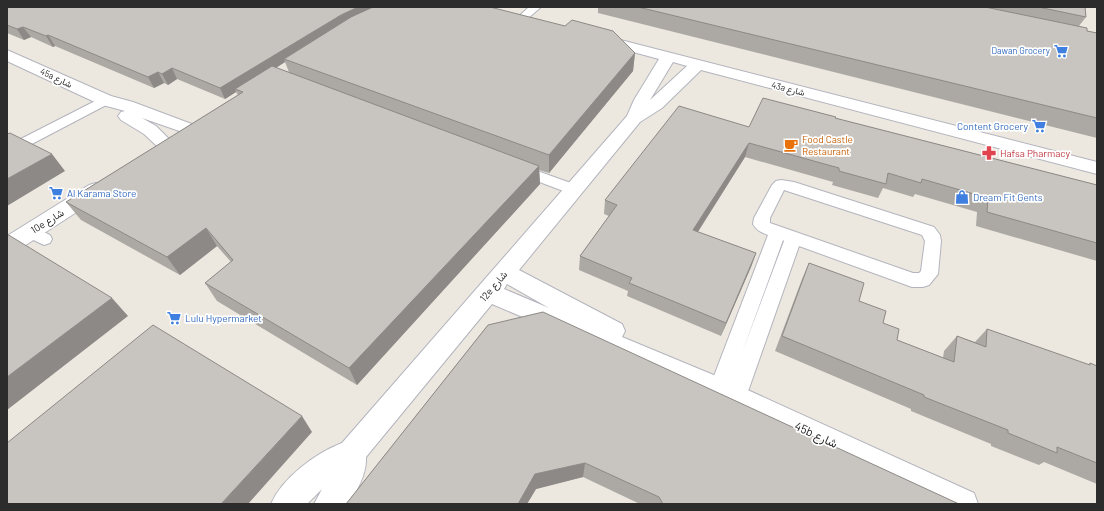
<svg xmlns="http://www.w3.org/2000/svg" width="1104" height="511" font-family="Barlow,Vazirmatn,sans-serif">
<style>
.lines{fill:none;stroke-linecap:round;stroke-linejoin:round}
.service-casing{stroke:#b3b4be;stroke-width:2}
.minor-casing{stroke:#b3b4be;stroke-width:2}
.service{fill:#fff;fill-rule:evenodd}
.minor{fill:#fff;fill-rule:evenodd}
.wall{fill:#aca9a4;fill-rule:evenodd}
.shaded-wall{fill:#8c8986}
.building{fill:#c8c4bf;stroke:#8c8986}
.labels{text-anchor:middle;stroke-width:3.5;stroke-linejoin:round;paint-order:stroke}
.far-shop-label{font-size:9px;fill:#366cbe;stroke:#fff;text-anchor:end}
.far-street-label{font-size:9px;fill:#2c2c2c;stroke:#fff}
.shop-label{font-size:10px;fill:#366cbe;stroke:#fff;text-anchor:start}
.food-label{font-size:10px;fill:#c56008;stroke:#fff;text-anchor:start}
.health-label{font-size:10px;fill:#be3a42;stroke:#fff;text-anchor:start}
.street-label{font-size:10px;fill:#2c2c2c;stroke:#fff}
.near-street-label{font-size:12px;fill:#2c2c2c;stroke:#fff}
</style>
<rect width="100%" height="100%" fill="#ece8df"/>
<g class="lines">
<defs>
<path id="service" d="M529,7H541L526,20H518L517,18Z
M105,96L110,97L112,100L110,103L7,157V146Z
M518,164L579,186L582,190L579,194L574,195L513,172L511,169L513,166Z
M781,180L794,182L934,227L940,235L941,241L938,274L929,285L923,287H912L799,246L746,397L743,404L736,406L729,404L726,397L727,395L719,398L712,395L709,389L768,235C761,232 757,231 753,224L754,218L772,185L776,181ZM784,190L922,235L925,241L921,271L919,273H913L770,223V218ZM783,240L784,241L742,353Z
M31,226L50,235L52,239L50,243L44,245L25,236L23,232L25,228Z"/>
<path id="minor" d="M601,35L1097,162V174L701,70L662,108L640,122L519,270L622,324L625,331L622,337L728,381L974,493L978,504H930L710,397L492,304L366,457C367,474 357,491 348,504H314L322,489L307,504H271C282,478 316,453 342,443L627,116L634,100L659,59L596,42L594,39L596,36ZM673,62L687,66L650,100ZM507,284L549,308L504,289Z
M7,50L111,96L133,102L197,126L200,130L197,134L191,135L142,118L156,126L175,145L172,149L166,151L160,149L144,134L121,120L118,116L121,112L125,111L99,104L7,61Z
M96,183L103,185L106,190L103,195L15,252L7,254V236L89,185Z"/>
</defs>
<use href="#service" class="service-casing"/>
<use href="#minor" class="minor-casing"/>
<use href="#service" class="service"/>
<use href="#minor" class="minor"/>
</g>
<path class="wall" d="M7,7L635,53L633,71L549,173L539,170L540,184L357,385L217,301L205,283L231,262L217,246L180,275L81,220L66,202L238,95L236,92L225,99L177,79L168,85L164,83L154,88L55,46L53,47L31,37L24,40L7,33ZM285,62L289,72L276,68Z
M598,7H1085L1086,17L1079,26L1087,31L1097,33V138L598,13Z
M835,118L1097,185V261L976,226L977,212L915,194L913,197L883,188L878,198L832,185L833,182L745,157L698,232L756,253L751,267L721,336L627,296L628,291L579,270L580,256L609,216L604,214L605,200L749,127Z
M809,263L859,301L883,323L897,340L943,358L944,351L957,336L975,342L987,329L1088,365L1090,363L1097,366V484L1044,462L1039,465L991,446V444L911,411V409L775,351L802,279Z
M488,325L959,504H640L583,477L536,489L527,504H346Z"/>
<path class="shaded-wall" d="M358,7H382L284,59L285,62L239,91L235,89L236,92L225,99L220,88L341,15Z
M23,27L31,37L24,40L17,29Z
M48,35L55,46L53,47L46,36Z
M635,53L633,71L549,173V155Z
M172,68L177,79L168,85L162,74Z
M158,72L164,83L154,88L148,77Z
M749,143L745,157L690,244L693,230Z
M52,154L65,171L7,206V179Z
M539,166L540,184L357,385L349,368Z
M206,228L217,246L180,275L167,257Z
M756,253L751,267L721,336L726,323Z
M112,298L128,316L7,410V377Z
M302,416L312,432L248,504H221Z
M585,463L583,477L536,489L527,504H518L535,474Z"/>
<path class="building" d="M7,7H358L341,15L220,88L172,68L162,74L158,72L148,77L48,35L46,36L23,27L17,29L7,25Z
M373,7H490L565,26L572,20L613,31L635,53L549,155L284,59L351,17Z
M638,7H985L1087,28V31L1097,33V118Z
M1038,7H1085L1086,17Z
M272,66L539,166L349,368L205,283L233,260L206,228L167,257L66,202L243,92L235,89Z
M763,98L836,117L835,118L1097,185V243L987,212L988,198L922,179L921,183L888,173L886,184L839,171V168L749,143L693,230L756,253L726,323L629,283L632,278L580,256L617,205L605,200L679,106L749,127Z
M10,133L52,154L7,179V134Z
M7,234L112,298L7,377Z
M809,263L864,283L859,301L886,311L883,323L899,329L897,340L954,362L957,336L986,347L987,329L1090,365V363L1097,366V463L1057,447V453L1008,433V430L924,397V395L782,336Z
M543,312L959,504H663L659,497L585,463L535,474L518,504H346L488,325Z
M153,325L302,416L221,504H7V443Z"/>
<defs>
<symbol id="supermarket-bare" viewBox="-9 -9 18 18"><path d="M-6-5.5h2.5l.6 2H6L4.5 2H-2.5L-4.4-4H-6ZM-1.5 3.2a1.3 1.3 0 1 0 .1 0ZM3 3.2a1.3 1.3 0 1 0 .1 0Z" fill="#3f7fe0" stroke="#fff" stroke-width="2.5" paint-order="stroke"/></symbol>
<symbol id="cafe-bare" viewBox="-9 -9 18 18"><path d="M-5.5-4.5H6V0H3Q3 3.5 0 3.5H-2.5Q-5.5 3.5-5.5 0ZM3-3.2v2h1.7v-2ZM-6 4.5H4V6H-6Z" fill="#e8710a" stroke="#fff" stroke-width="2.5" paint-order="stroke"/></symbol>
<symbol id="pharmacy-bare" viewBox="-9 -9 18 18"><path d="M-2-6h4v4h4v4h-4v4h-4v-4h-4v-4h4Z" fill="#e0444e" stroke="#fff" stroke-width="2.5" paint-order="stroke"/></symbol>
<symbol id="shop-bare" viewBox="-9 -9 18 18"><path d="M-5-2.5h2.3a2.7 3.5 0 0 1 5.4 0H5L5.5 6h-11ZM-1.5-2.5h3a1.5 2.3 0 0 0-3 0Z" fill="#3f7fe0" stroke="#fff" stroke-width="2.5" paint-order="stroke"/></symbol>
</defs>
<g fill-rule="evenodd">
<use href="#supermarket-bare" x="1051" y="41" width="20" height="20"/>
<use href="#supermarket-bare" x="1029" y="116" width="20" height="20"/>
<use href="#cafe-bare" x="781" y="135" width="20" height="20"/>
<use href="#pharmacy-bare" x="979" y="143" width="20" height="20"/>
<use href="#supermarket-bare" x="46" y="183" width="20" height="20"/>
<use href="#shop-bare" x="952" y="187" width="20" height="20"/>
<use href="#supermarket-bare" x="164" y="308" width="20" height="20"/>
</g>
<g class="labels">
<g class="far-shop-label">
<text x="1050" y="54">Dawan Grocery</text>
</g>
<g class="far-street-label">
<text transform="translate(56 78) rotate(25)" y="3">45a شارع</text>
<text transform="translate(788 89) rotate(14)" y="3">43a شارع</text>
</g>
<g class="shop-label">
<text x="1028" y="130" text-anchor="end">Content Grocery</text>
<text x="67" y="197">Al Karama Store</text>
<text x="973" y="201">Dream Fit Gents</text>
<text x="185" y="322">Lulu Hypermarket</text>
</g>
<g class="food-label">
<text x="802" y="143">Food Castle<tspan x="802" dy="12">Restaurant</tspan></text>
</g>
<g class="health-label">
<text x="1000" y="157">Hafsa Pharmacy</text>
</g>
<g class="street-label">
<text transform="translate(47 221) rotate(-32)" y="4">10e شارع</text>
<text transform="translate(493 286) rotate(-50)" y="4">12e شارع</text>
</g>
<g class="near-street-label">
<text transform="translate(816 435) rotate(25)" y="4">45b شارع</text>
</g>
</g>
<rect width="1104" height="511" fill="none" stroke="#2c2c2c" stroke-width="16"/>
</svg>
